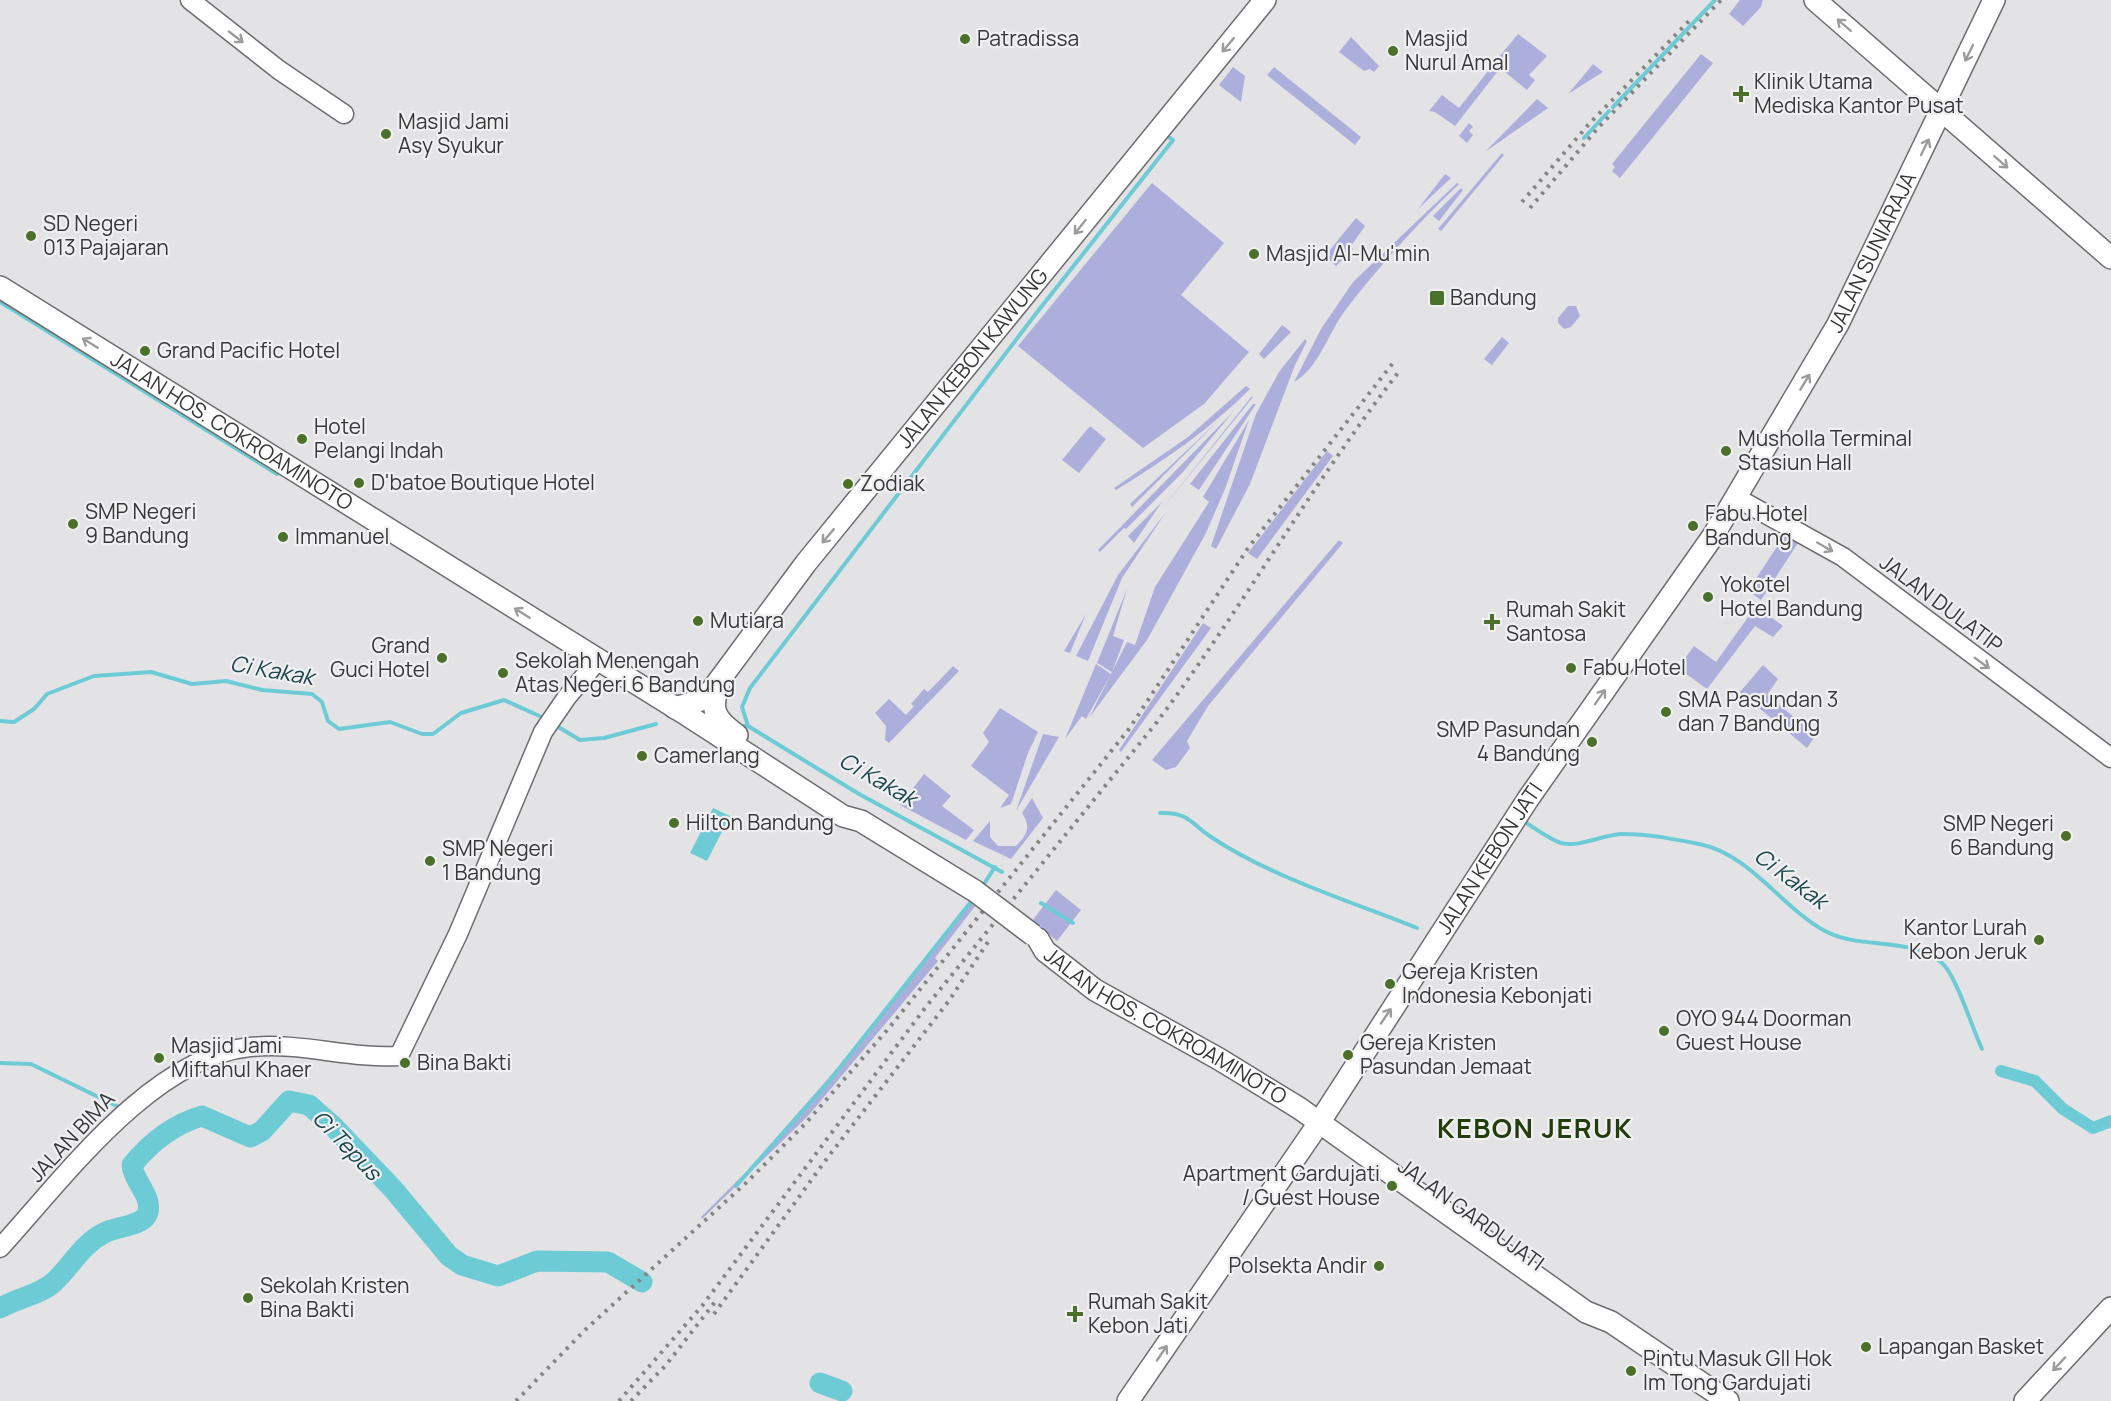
<svg xmlns="http://www.w3.org/2000/svg" width="2111" height="1401" font-family="Manrope,sans-serif">
<style>
.green{fill:#acafdc}
.water{fill:#6dcbd6}
.lines{fill:none;stroke-linecap:round;stroke-linejoin:round}
.stream{stroke:#6dcbd6;stroke-width:4}
.canal{stroke:#6dcbd6;stroke-width:12}
.river{stroke:#6dcbd6;stroke-width:21}
.secondary-casing{stroke:#6d6d6f;stroke-width:21}
.primary-casing{stroke:#6d6d6f;stroke-width:24}
.secondary{stroke:#fff;stroke-width:18}
.primary{stroke:#fff;stroke-width:21}
.rail{stroke:#848485;stroke-width:4;stroke-dasharray:3 6;stroke-linecap:butt}
.primary-bridge-casing{stroke:#6d6d6f;stroke-width:24;stroke-linecap:butt}
.primary-bridge{stroke:#fff;stroke-width:21}
.oneway{stroke:#9c9c9c}
.poi-dot{fill:#4b702a;stroke:#f0f0f2;stroke-width:2}
.labels{text-anchor:middle;stroke-width:4.5;stroke-linejoin:round;paint-order:stroke}
.poi-label{font-size:21px;fill:#383839;stroke:#f0f0f2;text-anchor:start}
.street-label{font-size:21px;fill:#383839;stroke:#f0f0f2}
.water-label{font-size:22px;font-style:italic;fill:#1b464b;stroke:#f0f0f2}
.district-label{font-size:27px;font-weight:bold;letter-spacing:1.5px;fill:#243d0c;stroke:#f0f0f2}
</style>
<rect width="100%" height="100%" fill="#e3e3e5"/>
<path class="green" d="M1740,0H1763L1761,7L1743,26L1729,14Z
M1518,34L1547,56L1529,75L1535,80L1527,90L1494,63Z
M1351,37L1379,66L1374,72L1370,69L1364,71L1339,52Z
M1701,54L1713,63L1620,178L1612,171L1615,167L1612,164Z
M1593,64L1603,72L1568,94Z
M1492,66L1498,71L1455,126L1435,112L1429,111L1442,95L1459,108Z
M1233,67L1245,76L1241,102L1219,85Z
M1274,67L1361,137L1355,145L1267,75Z
M1537,99L1548,108L1485,152Z
M1469,123L1473,127L1469,131L1473,135L1467,143L1459,136Z
M1502,153L1504,155L1441,231L1438,229Z
M1445,174L1451,178L1418,209Z
M1152,183L1224,243L1181,295L1249,352L1204,404L1143,448L1018,346Z
M1457,183L1459,184C1417,224 1379,266 1344,312C1328,334 1318,369 1294,382L1321,329L1353,282Z
M1461,188L1463,190L1439,221L1433,216Z
M1356,218L1365,226L1351,246L1353,249L1336,266L1325,256Z
M1568,306H1576L1580,316L1571,327L1564,329L1558,323V318Z
M1282,325L1291,332L1264,359L1259,354Z
M1502,337L1509,343L1492,365L1484,359Z
M1305,339L1307,341L1295,365L1250,484L1216,549L1211,546L1256,414L1279,372Z
M1246,386L1250,389C1210,429 1164,461 1116,490L1114,488L1188,437Z
M1252,396L1253,397L1162,509Z
M1253,404H1256L1199,490L1190,484Z
M1234,411L1183,472L1126,529L1124,528L1100,552L1098,550Z
M1249,420L1225,489L1206,533L1147,640L1089,718L1127,642L1135,645L1155,587L1209,502L1203,497Z
M1218,421L1132,507L1130,504Z
M1090,426L1106,439L1079,473L1062,460Z
M1327,451L1333,456L1257,559L1248,553Z
M1162,502L1134,543L1128,536Z
M1166,512L1122,578L1088,661L1076,656L1118,575Z
M1784,536L1798,543L1761,600L1748,591Z
M1339,540L1343,543L1208,706L1187,741L1190,748L1176,767L1166,770L1152,760Z
M1127,589L1113,636L1124,640L1112,672L1097,663Z
M1756,606L1783,626L1773,637L1755,626L1707,689L1678,668L1694,646L1716,662Z
M1086,614L1070,653L1064,651Z
M1203,623L1211,628L1121,752L1119,750Z
M1096,664L1111,674L1086,719L1082,716L1065,739Z
M1763,665L1778,679L1767,695L1816,735L1807,748L1740,692Z
M953,666L959,671L889,743L885,740L886,726L875,713L889,699L906,715L914,706L911,704L924,689L928,692Z
M1000,708L1038,732L1028,753L1011,804L1000,808L1009,795L971,766L989,742L983,733Z
M1043,734L1059,737L1016,811Z
M924,774L951,796L942,806L974,830L966,840L900,805Z
M1032,798L1043,818L1011,859L973,841L990,821V837L998,846H1016C1028,834 1031,827 1022,813Z
M1056,890L1081,910L1057,941L1032,921Z
M970,901L976,905L935,958L938,961L808,1116L702,1219L701,1217L746,1172L847,1057Z"/>
<path class="water" d="M713,808L730,816L707,861L690,853Z"/>
<g class="lines">
<path class="stream" d="M1613,107L1715,0
M1584,138L1609,111
M0,302L277,474
M0,721L14,722L34,709L47,694L94,676L151,672L192,684L226,681L262,690L312,694L322,702L328,721L339,729L390,722L422,734H433L461,713L504,700L546,719
M555,725L580,740L604,738L656,724
M739,726H748L859,794L1002,872
M748,726L742,707L750,688L1038,311L1173,140L1164,134
M1160,813C1189,812 1190,823 1211,837C1271,877 1350,901 1417,928
M1525,822C1536,829 1549,839 1561,843C1579,848 1604,834 1623,834C1649,834 1674,839 1699,844C1750,854 1781,907 1825,931C1860,950 1910,936 1942,963C1957,977 1972,1028 1982,1049
M982,887L995,867
M1041,903L1073,923
M0,1063L31,1064L123,1109
M736,1186L826,1085L974,898"/>
<path class="canal" d="M2001,1071L2035,1081L2063,1109L2093,1128L2111,1121"/>
<path class="river" d="M0,1308C17,1298 40,1295 54,1282C72,1265 82,1244 104,1233C116,1226 144,1227 148,1212C152,1195 133,1181 132,1165C151,1142 174,1124 202,1116L250,1137L262,1131L289,1101L309,1105L333,1126L393,1189L449,1256L462,1265L498,1276L537,1261L608,1262L642,1282
M820,1383L842,1391"/>
<defs>
<path id="secondary" d="M190,0L279,70L344,114
M1737,498L1843,557L2111,758
M0,1248C63,1179 152,1057 250,1047C301,1042 349,1059 399,1056L458,934L543,732L567,697L598,660"/>
<g id="primary">
<path d="M1815,0L2111,258"/>
<path id="s1" d="M0,287L684,713L843,816L861,821L975,891"/>
<path d="M720,681C709,709 714,719 737,735"/>
<path id="s2" d="M675,708L701,700L712,690L806,563L1265,0"/>
<path id="s3" d="M1038,939L1045,951L1095,990L1219,1059L1299,1108L1586,1312L1611,1322L1728,1401"/>
<path id="s4" d="M1128,1401L1319,1123L1528,799L1713,536L1838,324L1994,0"/>
<path d="M2025,1401L2111,1308"/>
</g>
</defs>
<use href="#secondary" class="secondary-casing"/>
<use href="#primary" class="primary-casing"/>
<use href="#secondary" class="secondary"/>
<use href="#primary" class="primary"/>
<path class="rail" d="M1522,202L1589,124L1691,19
M1530,208L1598,128L1721,0
M714,1314L828,1157L948,1002L988,942
M516,1401L585,1330L747,1182L805,1124L889,1028L1129,729L1248,548L1393,363
M619,1401L702,1306L925,1008L1157,722C1243,607 1313,482 1401,369
M631,1401L666,1365L715,1302"/>
<defs>
<path id="primary-bridge" d="M975,891L1033,935"/>
</defs>
<use href="#primary-bridge" class="primary-bridge-casing"/>
<use href="#primary-bridge" class="primary-bridge"/>
</g>
<defs><path id="oneway-shaft" d="M-6 0H5M1.5-3L5.5 0L1.5 3" fill="none" stroke-width="1.6" stroke-linecap="round" stroke-linejoin="round" transform="scale(1.5)"/></defs>
<g class="oneway">
<use href="#oneway-shaft" transform="translate(1844 25) rotate(-139)"/>
<use href="#oneway-shaft" transform="translate(236 37) rotate(38)"/>
<use href="#oneway-shaft" transform="translate(1228 45) rotate(130)"/>
<use href="#oneway-shaft" transform="translate(1969 53) rotate(116)"/>
<use href="#oneway-shaft" transform="translate(1925 147) rotate(-64)"/>
<use href="#oneway-shaft" transform="translate(2001 162) rotate(41)"/>
<use href="#oneway-shaft" transform="translate(1080 227) rotate(128)"/>
<use href="#oneway-shaft" transform="translate(90 343) rotate(-148)"/>
<use href="#oneway-shaft" transform="translate(1805 382) rotate(-59)"/>
<use href="#oneway-shaft" transform="translate(828 536) rotate(130)"/>
<use href="#oneway-shaft" transform="translate(1825 547) rotate(30)"/>
<use href="#oneway-shaft" transform="translate(522 613) rotate(-148)"/>
<use href="#oneway-shaft" transform="translate(1982 663) rotate(36)"/>
<use href="#oneway-shaft" transform="translate(1600 697) rotate(-55)"/>
<use href="#oneway-shaft" transform="translate(1386 1016) rotate(-56)"/>
<use href="#oneway-shaft" transform="translate(1162 1353) rotate(-56)"/>
<use href="#oneway-shaft" transform="translate(2059 1364) rotate(133)"/>
</g>
<g class="poi-dot">
<circle cx="965" cy="39" r="6"/>
<circle cx="1393" cy="51" r="6"/>
<path d="M1738 85h6v6h6v6h-6v6h-6v-6h-6v-6h6z"/>
<circle cx="386" cy="134" r="6"/>
<circle cx="31" cy="236" r="6"/>
<circle cx="1254" cy="254" r="6"/>
<rect x="1429" y="290" width="16" height="16" rx="3"/>
<circle cx="145" cy="351" r="6"/>
<circle cx="302" cy="439" r="6"/>
<circle cx="1726" cy="451" r="6"/>
<circle cx="359" cy="483" r="6"/>
<circle cx="848" cy="484" r="6"/>
<circle cx="73" cy="524" r="6"/>
<circle cx="1693" cy="526" r="6"/>
<circle cx="283" cy="537" r="6"/>
<circle cx="1708" cy="597" r="6"/>
<circle cx="698" cy="621" r="6"/>
<path d="M1489 613h6v6h6v6h-6v6h-6v-6h-6v-6h6z"/>
<circle cx="442" cy="658" r="6"/>
<circle cx="1571" cy="668" r="6"/>
<circle cx="503" cy="673" r="6"/>
<circle cx="1666" cy="712" r="6"/>
<circle cx="1592" cy="742" r="6"/>
<circle cx="642" cy="756" r="6"/>
<circle cx="674" cy="823" r="6"/>
<circle cx="2066" cy="836" r="6"/>
<circle cx="430" cy="861" r="6"/>
<circle cx="2039" cy="940" r="6"/>
<circle cx="1390" cy="984" r="6"/>
<circle cx="1664" cy="1031" r="6"/>
<circle cx="1348" cy="1055" r="6"/>
<circle cx="159" cy="1058" r="6"/>
<circle cx="405" cy="1063" r="6"/>
<circle cx="1392" cy="1186" r="6"/>
<circle cx="1379" cy="1266" r="6"/>
<circle cx="248" cy="1298" r="6"/>
<path d="M1072 1305h6v6h6v6h-6v6h-6v-6h-6v-6h6z"/>
<circle cx="1866" cy="1347" r="6"/>
<circle cx="1631" cy="1371" r="6"/>
</g>
<g class="labels">
<g class="poi-label">
<text x="977" y="46">Patradissa</text>
<text x="1405" y="46">Masjid<tspan x="1405" dy="24">Nurul Amal</tspan></text>
<text x="1754" y="89">Klinik Utama<tspan x="1754" dy="24">Mediska Kantor Pusat</tspan></text>
<text x="398" y="129">Masjid Jami<tspan x="398" dy="24">Asy Syukur</tspan></text>
<text x="43" y="231">SD Negeri<tspan x="43" dy="24">013 Pajajaran</tspan></text>
<text x="1266" y="261">Masjid Al-Mu'min</text>
<text x="1450" y="305">Bandung</text>
<text x="157" y="358">Grand Pacific Hotel</text>
<text x="314" y="434">Hotel<tspan x="314" dy="24">Pelangi Indah</tspan></text>
<text x="1738" y="446">Musholla Terminal<tspan x="1738" dy="24">Stasiun Hall</tspan></text>
<text x="371" y="490">D'batoe Boutique Hotel</text>
<text x="860" y="491">Zodiak</text>
<text x="85" y="519">SMP Negeri<tspan x="85" dy="24">9 Bandung</tspan></text>
<text x="1705" y="521">Fabu Hotel<tspan x="1705" dy="24">Bandung</tspan></text>
<text x="295" y="544">Immanuel</text>
<text x="1720" y="592">Yokotel<tspan x="1720" dy="24">Hotel Bandung</tspan></text>
<text x="1506" y="617">Rumah Sakit<tspan x="1506" dy="24">Santosa</tspan></text>
<text x="710" y="628">Mutiara</text>
<text x="430" y="653" text-anchor="end">Grand<tspan x="430" dy="24">Guci Hotel</tspan></text>
<text x="515" y="668">Sekolah Menengah<tspan x="515" dy="24">Atas Negeri 6 Bandung</tspan></text>
<text x="1583" y="675">Fabu Hotel</text>
<text x="1678" y="707">SMA Pasundan 3<tspan x="1678" dy="24">dan 7 Bandung</tspan></text>
<text x="1580" y="737" text-anchor="end">SMP Pasundan<tspan x="1580" dy="24">4 Bandung</tspan></text>
<text x="654" y="763">Camerlang</text>
<text x="686" y="830">Hilton Bandung</text>
<text x="2054" y="831" text-anchor="end">SMP Negeri<tspan x="2054" dy="24">6 Bandung</tspan></text>
<text x="442" y="856">SMP Negeri<tspan x="442" dy="24">1 Bandung</tspan></text>
<text x="2027" y="935" text-anchor="end">Kantor Lurah<tspan x="2027" dy="24">Kebon Jeruk</tspan></text>
<text x="1402" y="979">Gereja Kristen<tspan x="1402" dy="24">Indonesia Kebonjati</tspan></text>
<text x="1676" y="1026">OYO 944 Doorman<tspan x="1676" dy="24">Guest House</tspan></text>
<text x="1360" y="1050">Gereja Kristen<tspan x="1360" dy="24">Pasundan Jemaat</tspan></text>
<text x="171" y="1053">Masjid Jami<tspan x="171" dy="24">Miftahul Khaer</tspan></text>
<text x="417" y="1070">Bina Bakti</text>
<text x="1380" y="1181" text-anchor="end">Apartment Gardujati<tspan x="1380" dy="24">/ Guest House</tspan></text>
<text x="1367" y="1273" text-anchor="end">Polsekta Andir</text>
<text x="260" y="1293">Sekolah Kristen<tspan x="260" dy="24">Bina Bakti</tspan></text>
<text x="1088" y="1309">Rumah Sakit<tspan x="1088" dy="24">Kebon Jati</tspan></text>
<text x="1878" y="1354">Lapangan Basket</text>
<text x="1643" y="1366">Pintu Masuk GII Hok<tspan x="1643" dy="24">Im Tong Gardujati</tspan></text>
</g>
<g class="street-label">
<text dy="7" stroke="none"><textPath href="#s4" startOffset="1370">JALAN SUNIARAJA</textPath></text>
<text dy="7" stroke="none"><textPath href="#s2" startOffset="464">JALAN KEBON KAWUNG</textPath></text>
<text dy="7" stroke="none"><textPath href="#s1" startOffset="273">JALAN HOS. COKROAMINOTO</textPath></text>
<text transform="translate(1941 604) rotate(37)" y="7">JALAN DULATIP</text>
<text dy="7" stroke="none"><textPath href="#s4" startOffset="652">JALAN KEBON JATI</textPath></text>
<text dy="7" stroke="none"><textPath href="#s3" startOffset="156">JALAN HOS. COKROAMINOTO</textPath></text>
<text transform="translate(72 1137) rotate(-47)" y="7">JALAN BIMA</text>
<text transform="translate(1471 1215) rotate(36)" y="7">JALAN GARDUJATI</text>
</g>
<g class="water-label">
<text transform="translate(272 670) rotate(10)" y="8">Ci Kakak</text>
<text transform="translate(878 779) rotate(30)" y="8">Ci Kakak</text>
<text transform="translate(1791 878) rotate(37)" y="8">Ci Kakak</text>
<text transform="translate(347 1145) rotate(46)" y="8">Ci Tepus</text>
</g>
<g class="district-label">
<text x="1535" y="1138">KEBON JERUK</text>
</g>
</g>
</svg>
